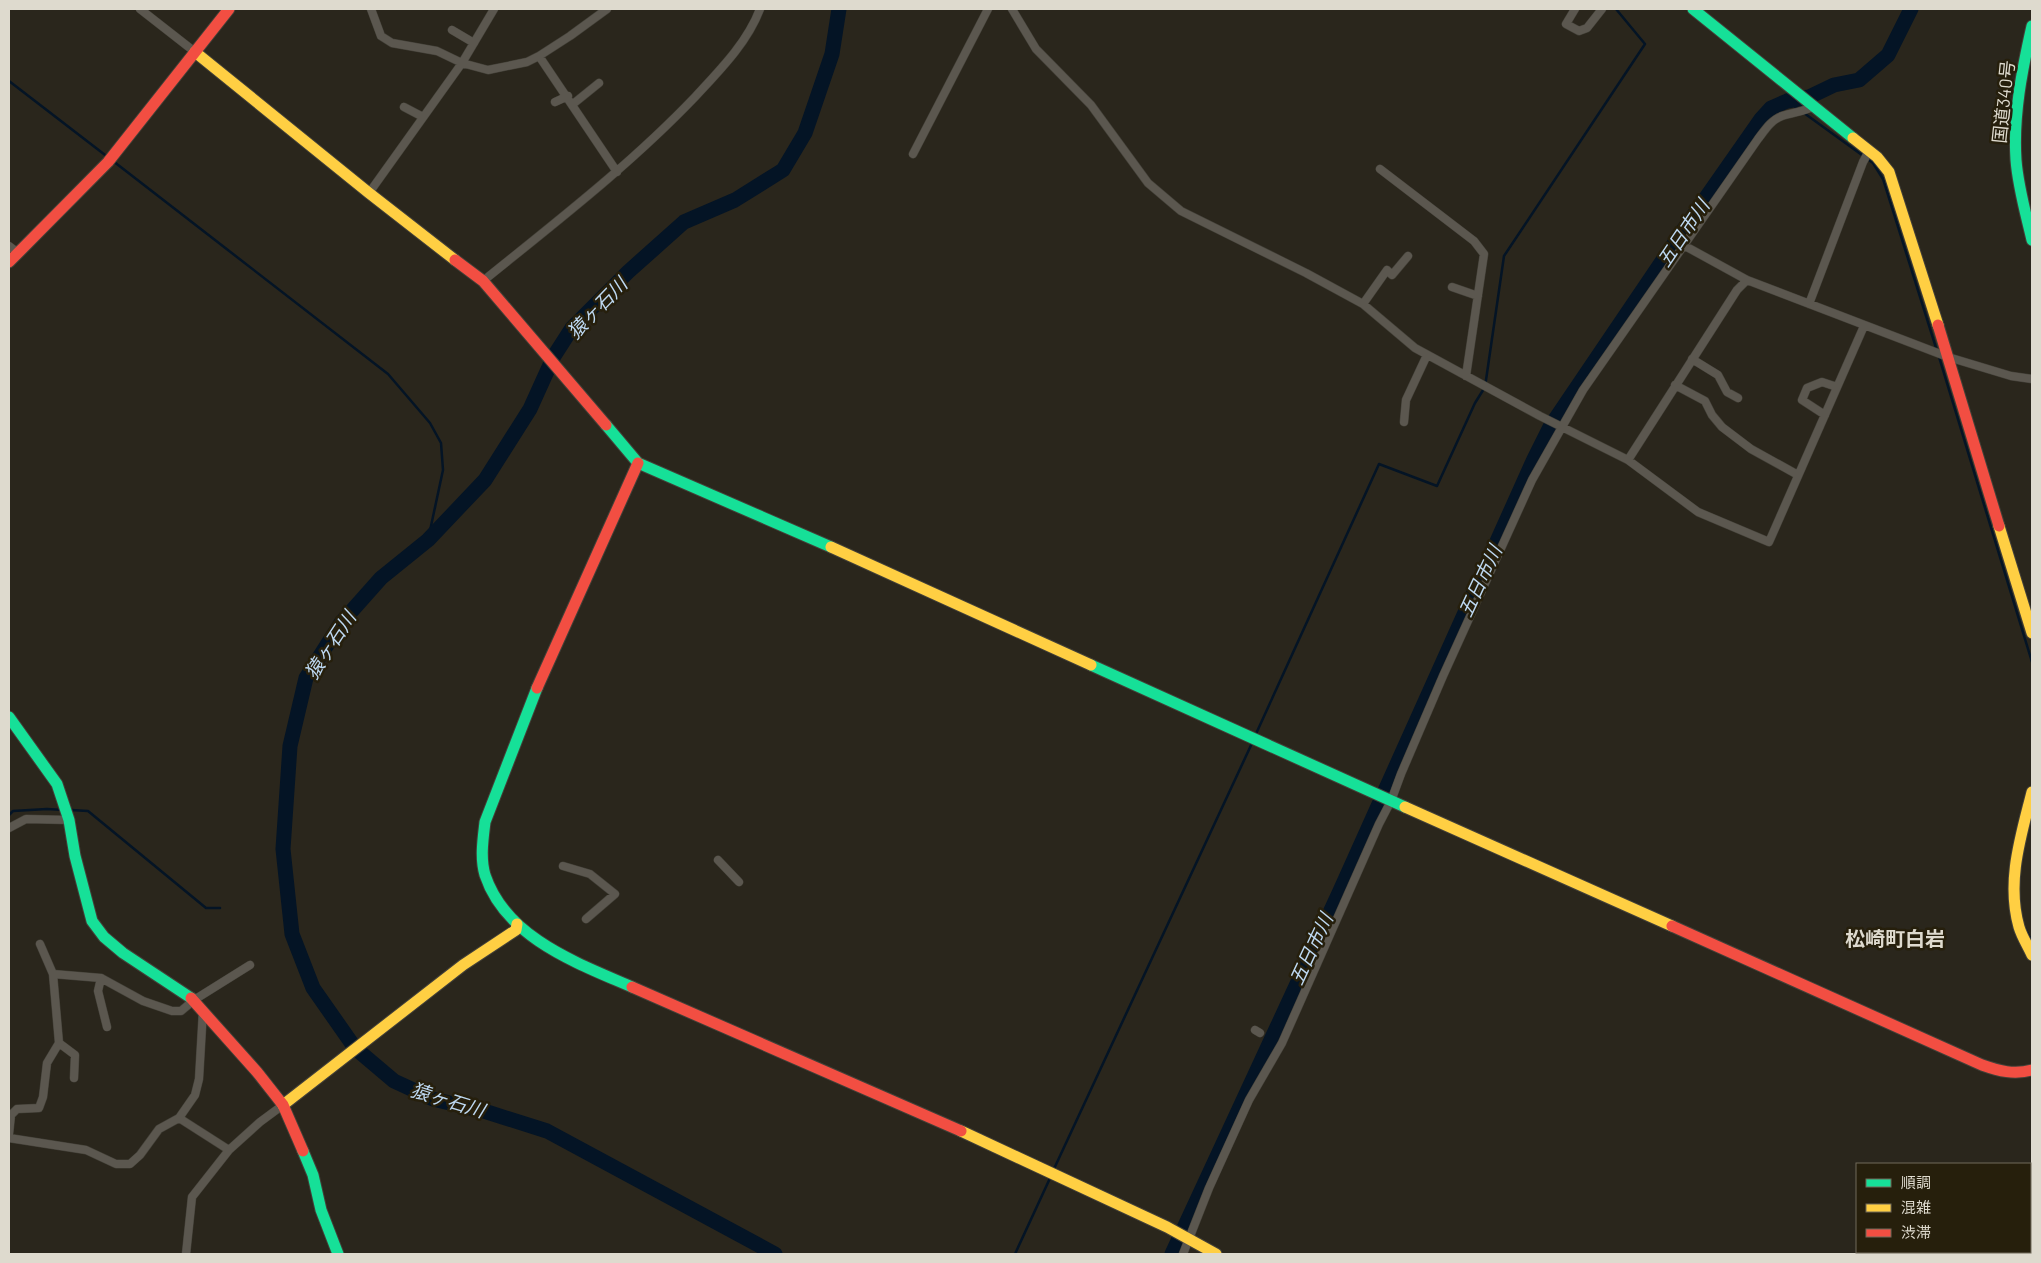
<svg xmlns="http://www.w3.org/2000/svg" width="2041" height="1263" font-family="Barlow,'Noto Sans JP',sans-serif">
<style>
.lines{fill:none;stroke-linecap:round;stroke-linejoin:round}
.stream{stroke:#041425;stroke-width:2.5}
.river{stroke:#041425;stroke-width:15}
.street-casing{stroke:#434038;stroke-width:9}
.fast-casing{stroke:#434038;stroke-width:13}
.slow-casing{stroke:#434038;stroke-width:13}
.jam-casing{stroke:#434038;stroke-width:13}
.street{stroke:#5b574f;stroke-width:8}
.fast{stroke:#16e098;stroke-width:11}
.slow{stroke:#ffcf43;stroke-width:11}
.jam{stroke:#f24e42;stroke-width:11}
.labels{text-anchor:middle;stroke-width:5;stroke-linejoin:round;paint-order:stroke}
.street-label{font-size:18px;fill:#dedace;stroke:#261f0c}
.water-label{font-size:19px;font-style:italic;fill:#bed9f2;stroke:#261f0c}
.quarter-label{font-size:20px;font-weight:bold;fill:#dedace;stroke:#261f0c}
</style>
<rect width="100%" height="100%" fill="#2a261c"/>
<g class="lines">
<path class="stream" d="M9,81L109,158
M1787,101L1800,110
M1804,113L1873,163L1883,179L1937,351
M113,161L388,374L430,423L441,443L443,470L428,540
M1939,357L2032,662
M1255,736L1379,464L1437,486L1475,403L1485,387L1504,256L1645,44L1616,9
M71,810L88,811L206,908H220
M9,815L13,811L47,809L63,810
M2025,928L2032,942
M1053,1171L1253,741
M1015,1254L1051,1176"/>
<path class="river" d="M775,1254L547,1131L487,1112L433,1099L394,1081L355,1048L313,988L292,934L283,849L290,746L306,678L341,623L381,578L428,540L485,480L530,409L554,356L572,328L628,272L684,222L735,200L783,170L805,133L832,54L839,9
M1172,1254L1340,891L1534,459L1550,427L1682,232L1761,119L1771,108L1787,101L1809,97L1834,85L1859,80L1888,55L1911,9"/>
<defs>
<path id="street" d="M140,9L195,52
M371,9L381,36L392,43L437,51L462,63L488,70L527,62L539,56L570,36L607,9
M1012,9L1036,49L1091,105L1148,183L1181,211L1306,273L1363,304L1415,348L1540,416L1628,460L1698,512L1769,542L1864,326
M1575,9L1566,24L1579,31L1587,28L1602,9
M452,30L474,43
M539,56L617,172
M555,102L568,96
M573,104L599,83
M404,107L423,117
M913,154L988,9
M1380,169L1474,241L1484,254L1466,376
M369,193L462,63L494,9
M9,246L17,252
M1685,246L1747,280
M483,281C556,222 630,165 695,97C720,70 747,43 760,9
M1452,287L1478,296
M1363,304L1387,270L1392,275L1408,256
M1809,304L1863,162L1869,151
M1692,359L1718,375L1727,392L1738,398
M1675,385L1705,401L1712,415L1722,427L1751,449L1798,475
M1825,415L1802,400L1807,388L1822,382L1837,387
M1404,422L1406,400L1427,355
M1628,460L1737,290L1747,280L1948,357L2011,376L2032,379
M9,828L26,819L69,820
M718,860L739,882
M563,866L590,874L615,894L586,919
M40,944L53,974L101,978L143,1001L172,1011H181L194,1000L250,965
M53,974L59,1043L75,1055L74,1078
M101,978L98,991L107,1027
M1255,1030L1260,1033
M179,1118L229,1150
M9,1134L11,1115L17,1109L39,1108L43,1097L47,1063L59,1043
M9,1138L86,1150L116,1164H130L140,1155L159,1129L179,1118L195,1095L199,1079L203,1010
M186,1254L192,1197L229,1150L260,1122L283,1105
M1183,1254L1209,1188L1249,1100L1282,1043L1379,824L1391,801L1401,774L1443,676L1532,480L1583,390L1758,139C1765,130 1771,120 1782,116C1793,112 1804,112 1814,106"/>
<path id="fast" d="M1693,9L1853,138
M2032,26C2022,70 2013,115 2016,160C2018,187 2026,214 2032,240
M606,425L638,463L831,547
M1091,665L1405,807
M537,688L485,822C483,839 480,858 485,875C506,938 577,963 632,987
M9,717L57,784L69,820L75,856L92,921L104,937L123,953L191,998
M303,1151L313,1175L321,1210L338,1254"/>
<path id="slow" d="M195,52L369,193L455,260
M1853,138L1877,157L1889,172L1938,325
M1999,526L2032,633
M831,547L1091,665
M2032,792C2021,836 2006,881 2019,927C2022,937 2028,946 2032,955
M1405,807L1672,926
M283,1105L463,965L516,930L517,924
M961,1131L1167,1227L1216,1254"/>
<path id="jam" d="M455,260L483,281L606,425
M9,262L108,162L229,9
M1938,325L1999,526
M537,688L638,463
M1672,926L1982,1065C1999,1071 2014,1075 2032,1070
M632,987L961,1131
M191,998L257,1072L283,1105L303,1151"/>
</defs>
<use href="#street" class="street-casing"/>
<use href="#fast" class="fast-casing"/>
<use href="#slow" class="slow-casing"/>
<use href="#jam" class="jam-casing"/>
<use href="#street" class="street"/>
<use href="#fast" class="fast"/>
<use href="#slow" class="slow"/>
<use href="#jam" class="jam"/>
</g>
<g class="labels">
<g class="street-label">
<text transform="translate(2004 102) rotate(-84)" y="6">国道340号</text>
</g>
<g class="water-label">
<text transform="translate(1683 233) rotate(-56)" y="7">五日市川</text>
<text transform="translate(597 308) rotate(-46)" y="7">猿ヶ石川</text>
<text transform="translate(1480 581) rotate(-65)" y="7">五日市川</text>
<text transform="translate(330 645) rotate(-57)" y="7">猿ヶ石川</text>
<text transform="translate(1311 949) rotate(-65)" y="7">五日市川</text>
<text transform="translate(448 1100) rotate(17)" y="7">猿ヶ石川</text>
</g>
<g class="quarter-label">
<text x="1895" y="946">松崎町白岩</text>
</g>
</g>
<rect width="2041" height="1263" fill="none" stroke="#dedace" stroke-width="20"/>
<rect x="1856" y="1163" width="175" height="90" fill="#261f0c" stroke="#706a5a"/>
<rect x="1866" y="1179" width="25" height="8" fill="#16e098" stroke="#706a5a"/>
<text x="1901" y="1188" font-size="15" fill="#dedace">順調</text>
<rect x="1866" y="1204" width="25" height="8" fill="#ffcf43" stroke="#706a5a"/>
<text x="1901" y="1213" font-size="15" fill="#dedace">混雑</text>
<rect x="1866" y="1229" width="25" height="8" fill="#f24e42" stroke="#706a5a"/>
<text x="1901" y="1238" font-size="15" fill="#dedace">渋滞</text>
</svg>
